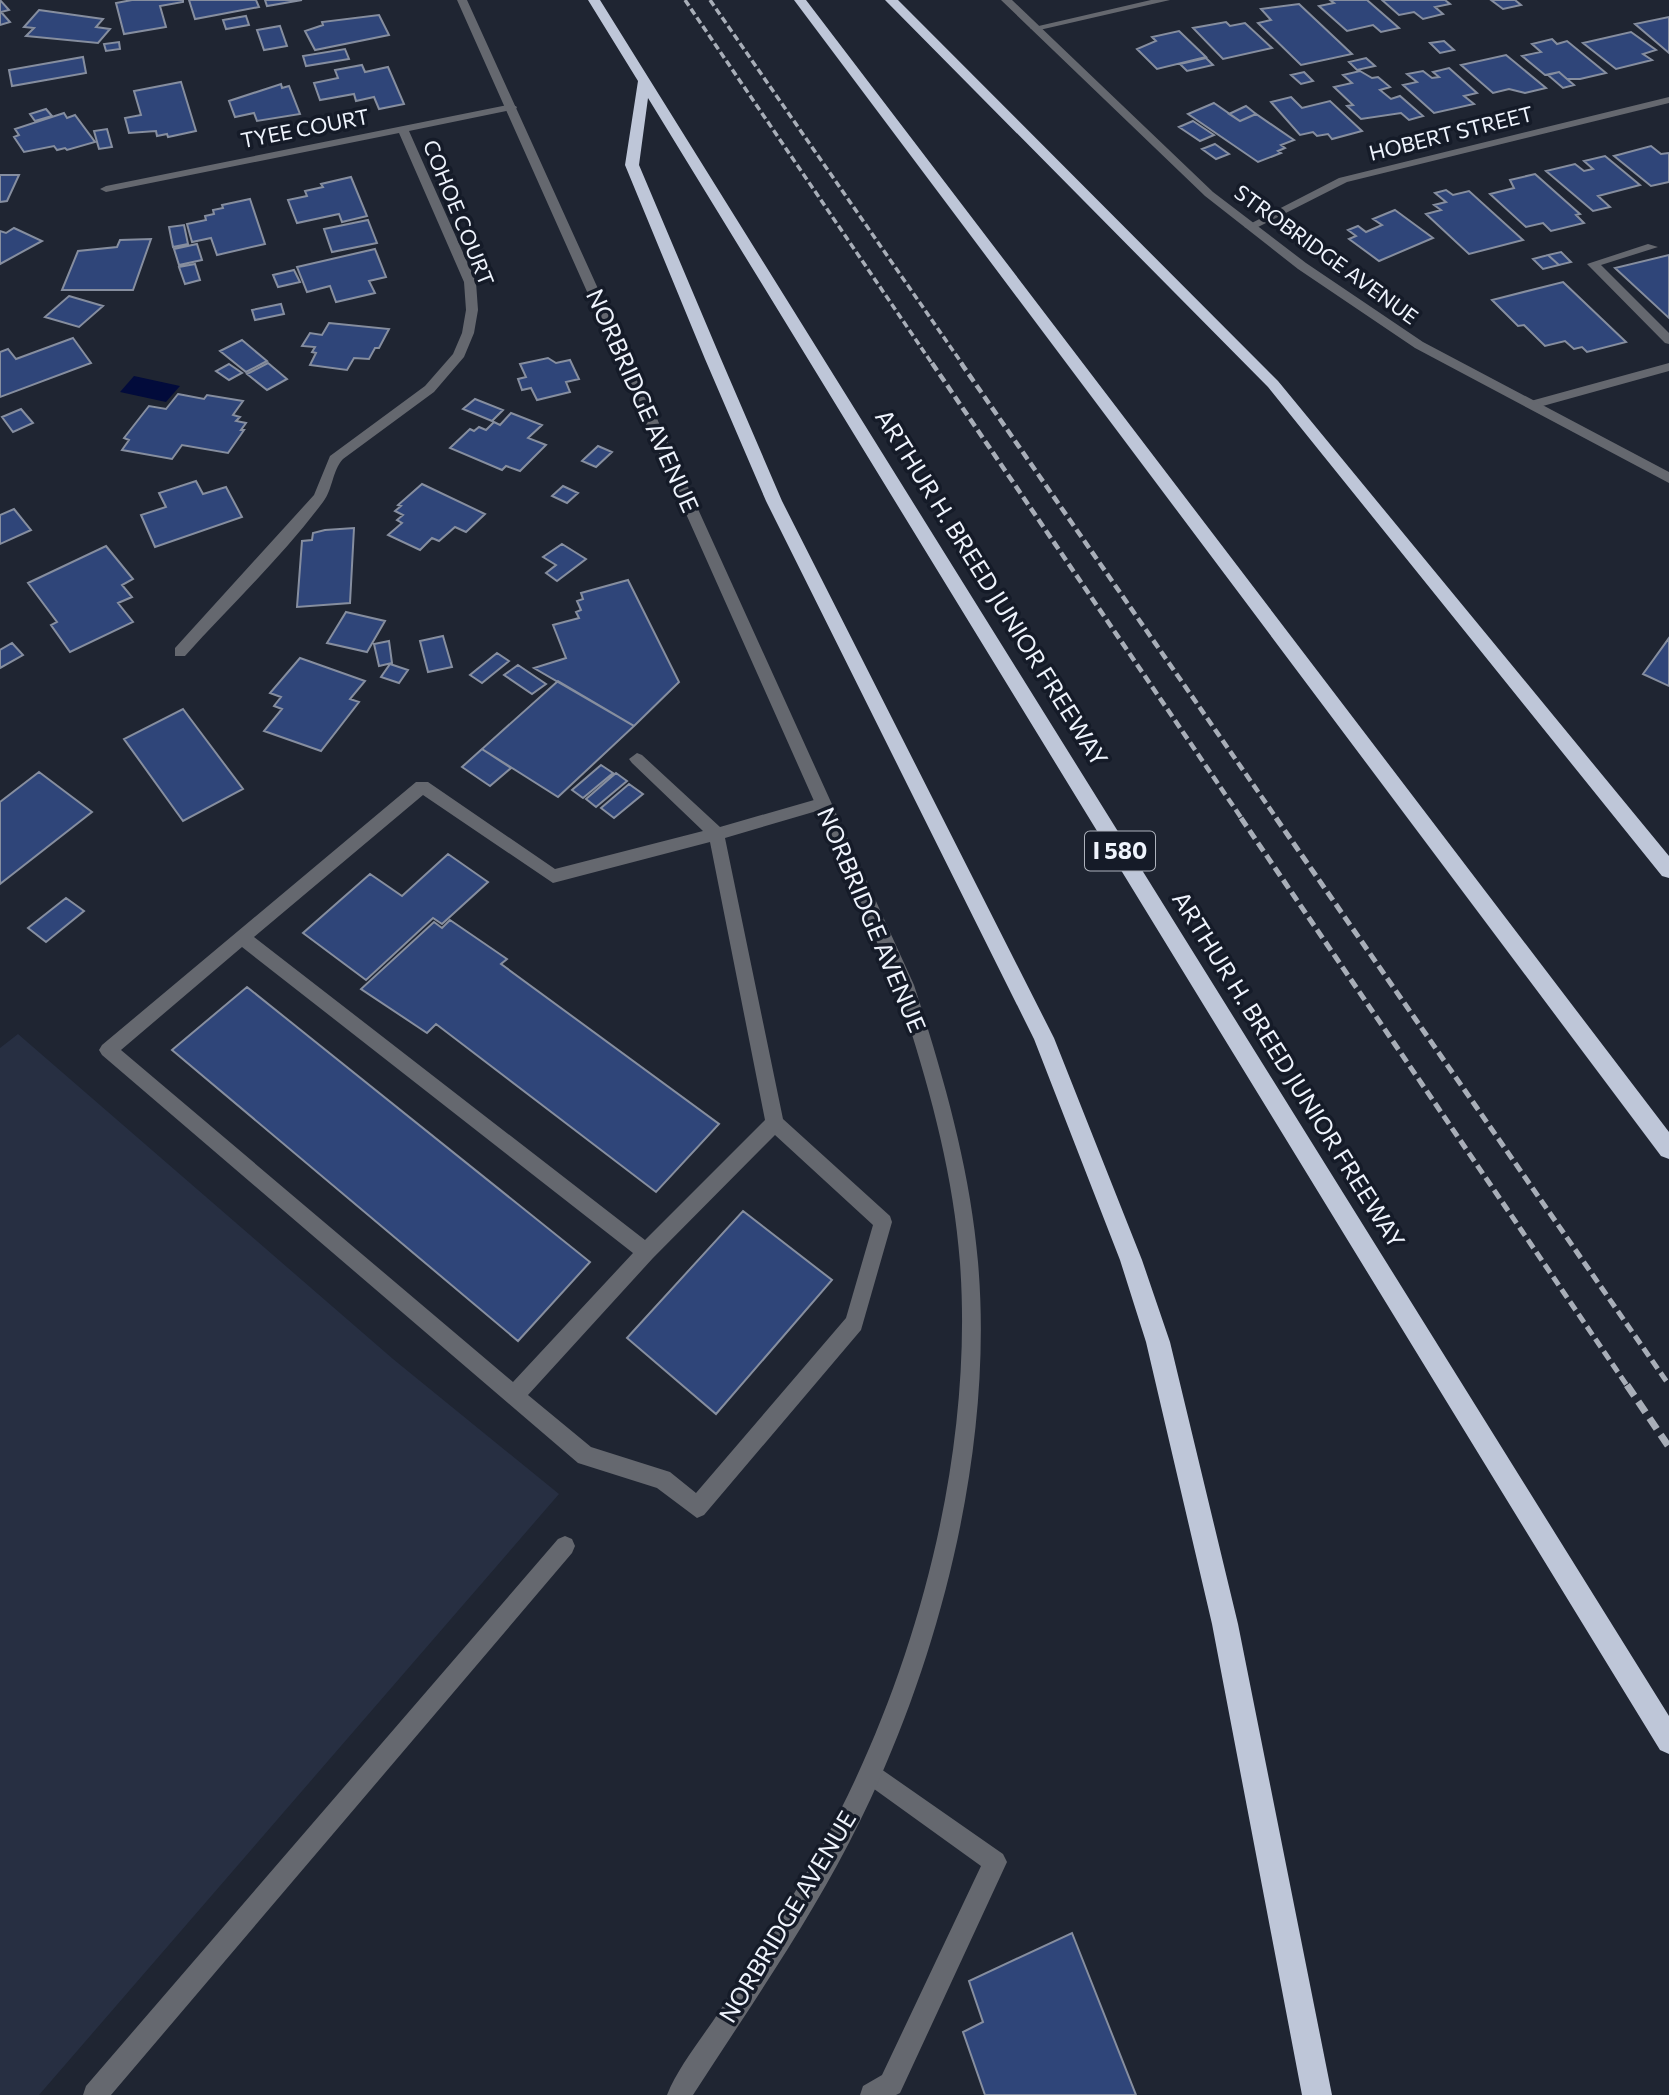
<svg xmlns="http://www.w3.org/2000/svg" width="1669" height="2095" font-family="Commissioner,sans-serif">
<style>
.built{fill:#272f42}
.water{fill:#020b3b}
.building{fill:#2f4579;stroke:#868e9f;stroke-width:2}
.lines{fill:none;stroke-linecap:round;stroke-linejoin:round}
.service{fill:#65686f;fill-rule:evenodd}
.minor{fill:#65686f;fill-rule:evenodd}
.tertiary{fill:#65686f;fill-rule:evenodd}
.motorway{fill:#bec6d8;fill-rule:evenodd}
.rail-far3{stroke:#a8aeb8;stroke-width:3.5;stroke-dasharray:7 3.5;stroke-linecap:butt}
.rail-far2{stroke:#a8aeb8;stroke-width:4.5;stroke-dasharray:9 4.5;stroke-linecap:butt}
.rail-far1{stroke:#a8aeb8;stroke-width:5;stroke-dasharray:10 5;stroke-linecap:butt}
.rail{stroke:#a8aeb8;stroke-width:7;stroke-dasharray:13 7;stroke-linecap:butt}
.labels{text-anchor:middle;stroke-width:7;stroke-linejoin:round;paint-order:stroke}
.far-street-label{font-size:21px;fill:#eff4fd;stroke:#151b28}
.shield{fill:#151b28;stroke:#aeb3bd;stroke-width:2}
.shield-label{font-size:23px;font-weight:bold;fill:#eff4fd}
.street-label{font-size:24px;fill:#eff4fd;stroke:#151b28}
</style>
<rect width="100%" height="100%" fill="#1f2532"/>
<path class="built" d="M18,1034L393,1359L559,1494L39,2095H0V1048Z"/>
<path class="water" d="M134,376L180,386L166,402L120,392Z"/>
<path class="building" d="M0,0L9,10L1,12L10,22L0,25Z
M132,0H183V2L160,6L166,27L124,34L116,3Z
M189,0H256L259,7L195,19Z
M265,0H302L267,6Z
M1330,0H1367L1399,28L1381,32L1373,25L1347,31L1319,6L1334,3Z
M1382,0H1445L1450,4L1435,7L1443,14L1423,19L1414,12L1399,15Z
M1491,0H1515L1521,5L1503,9Z
M1299,4L1352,54L1301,65L1258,23L1271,20L1261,9Z
M39,10L103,19L96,27L110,29L98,43L26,36L34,28L24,27Z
M379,15L389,35L315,50L305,31L323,25L322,22Z
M246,16L249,25L226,29L223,20Z
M1669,17V53L1635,24Z
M1226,22L1230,26L1245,23L1272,48L1223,59L1193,28Z
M280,26L287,46L264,50L257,30Z
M1179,31L1206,57L1157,69L1137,49L1156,41L1152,37Z
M1631,32L1656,50L1643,54L1652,60L1616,69L1583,43Z
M1552,39L1557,44L1567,41L1606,73L1580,79H1567L1559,72L1545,75L1522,56L1541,52L1532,44Z
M1444,41L1454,50L1440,53L1430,43Z
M119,42L120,49L106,51L104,44Z
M345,49L349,59L306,66L303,56Z
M1506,55L1546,88L1525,93L1509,89L1493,93L1461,65Z
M83,57L86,73L12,86L9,70Z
M1206,58L1213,65L1187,71L1180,64Z
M1366,58L1375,66L1357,70L1349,62Z
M362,65L365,72L388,67L404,104L379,109L374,97L356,101L354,94L320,100L314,83L338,78L335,70Z
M1449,68L1477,93L1464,96L1474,104L1434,113L1403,85L1417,82L1407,74L1423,71L1432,78L1439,77L1433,72Z
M1360,71L1372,78L1378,77L1390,87L1380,90L1391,99L1400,96L1423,116L1409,120L1401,113L1361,119L1347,106L1353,105L1334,87L1352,83L1343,75Z
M1304,72L1313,81L1301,84L1291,75Z
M1559,72L1567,79L1574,85L1563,88L1548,75Z
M181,82L196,131L168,137L167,134L157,136L156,131L129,133L125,118L141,115L134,91Z
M281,84L282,88L289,86L300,114L257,121L254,113L235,117L229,101Z
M1291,97L1302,108L1330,101L1362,131L1332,139L1328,134L1317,136L1313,132L1300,135L1271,102Z
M1214,103L1240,121L1256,114L1294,140L1281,145L1285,148L1278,151L1281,153L1258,162L1188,114Z
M1246,106L1256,114L1240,121L1229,114Z
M46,109L52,116L35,121L30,114Z
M64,113L67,118L75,115L95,142L67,150L65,148L57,150L54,146L24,152L14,137L19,135L15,129Z
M1193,121L1214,135L1200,141L1179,127Z
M107,129L112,147L99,149L94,131Z
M1215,144L1229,154L1216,159L1202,149Z
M1651,146L1661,154L1669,153V182L1651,186L1614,156Z
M1605,156L1640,185L1598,196L1610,207L1593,211L1546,171L1575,164L1584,171L1593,169L1584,161Z
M1535,174L1580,214L1576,215L1584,223L1551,231L1543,223L1526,227L1490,194L1514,188L1510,180Z
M0,175H19L7,201L0,202Z
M351,177L367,216L342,222L339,214L297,223L288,200L307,196L305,191L323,187L321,184Z
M1446,190L1453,195L1469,191L1523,240L1469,254L1426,214L1441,210L1434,205L1446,202L1435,193Z
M250,199L265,244L217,255L211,238L192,242L187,224L206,220L205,216L214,214L213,210L223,208L222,205Z
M1395,210L1433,238L1379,261L1349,239L1356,236L1348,230L1358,226L1366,232L1382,225L1373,219Z
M368,220L377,243L332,252L324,229Z
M184,225L188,244L173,247L169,227Z
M14,228L42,241L0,264V231L6,233Z
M151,239L133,290H62L78,251L117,247L120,240Z
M197,244L202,260L179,265L174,249Z
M375,249L386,277L369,281L375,293L336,302L330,286L307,292L297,267Z
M1561,252L1571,262L1559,265L1548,255Z
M1548,255L1559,265L1543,269L1533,259Z
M1669,255V318L1615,268Z
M195,264L200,280L185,284L179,267Z
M294,270L300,282L278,287L273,275Z
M1563,282L1626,342L1587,352L1582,347L1574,349L1565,341L1545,346L1524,325L1518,326L1492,300Z
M69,296L103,306L79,327L45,317Z
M281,304L284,314L255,320L252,310Z
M329,323L389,329L379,348H375L369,359L354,358L347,370L310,365L316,353L312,352L315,347L302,346L310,333L322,335Z
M73,338L91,363L0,397V352L8,349L16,359Z
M242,340L267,361L246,372L220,351Z
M548,358L556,363L570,360L579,379L566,382L570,392L537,400L531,388L522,390L518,379L526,377L520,364Z
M268,363L287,379L267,390L247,374Z
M229,364L242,373L229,380L216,371Z
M178,394L204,399L207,395L243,401L233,415L240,417L236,421L246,423L241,430H244L228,453L182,445L172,459L122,450L129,440L124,438L149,406L166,409Z
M475,399L503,410L492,421L463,409Z
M21,409L33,423L13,432L2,417Z
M511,413L542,425L528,438L546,445L520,471L506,466L502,470L450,448L470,429L474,431L479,427L486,430L494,422L500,425Z
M598,446L612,452L596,467L582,461Z
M196,481L203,494L226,487L242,517L155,547L141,515L166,507L159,493Z
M422,484L485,514L466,532L455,527L439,541L432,538L420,550L388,535L402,523L397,520L403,515L395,511L401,506L398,505Z
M563,486L578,493L567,503L552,496Z
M14,509L31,530L0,544V515Z
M354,528L350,603L297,607L302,541L312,540L313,533L325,530Z
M562,544L586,559L557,581L546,573L556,565L543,557Z
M106,546L133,579L122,585L132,597L118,603L133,622L70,652L51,625L57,622L28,583Z
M628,580L679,682L634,726L534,668L566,658L553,625L579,618L576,612L581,610L577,601L583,599L581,593Z
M346,612L385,621L367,652L327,643Z
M443,636L452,667L428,672L420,641Z
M1669,638V686L1643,674Z
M389,641L392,663L379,666L374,644Z
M12,643L23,655L0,668V650Z
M497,653L509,661L482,683L470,675Z
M300,658L365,681L350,699L359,702L321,751L264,731L282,709L274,706L281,697L270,693Z
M390,664L408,670L399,683L381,677Z
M518,665L546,684L532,694L504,675Z
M558,681L634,726L558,797L482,749Z
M183,709L243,789L183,821L124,739Z
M482,749L511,768L490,786L462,767Z
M601,765L613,773L583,798L572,790Z
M39,772L92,812L0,884V802Z
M616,773L627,781L596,807L586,799Z
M629,784L643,794L614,818L601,808Z
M448,854L488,882L442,924L433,918L366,980L303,933L370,874L402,896Z
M66,898L84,911L46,942L28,928Z
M450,920L507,959L501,964L719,1124L656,1192L436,1024L427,1033L361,989L434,922L442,928Z
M247,987L590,1262L518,1341L172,1050Z
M743,1211L832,1280L716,1414L627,1338Z
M1072,1933L1136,2095H985L963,2032L983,2022L969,1981Z"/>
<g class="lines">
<path class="service" d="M1648,244L1658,247L1601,265L1669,333V344L1665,343L1587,264Z
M1669,363V371L1532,409L1525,405L1527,402Z
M637,753L642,755L720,827L821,798L827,800L829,804L827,808L725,838L783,1119L890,1216L892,1222L861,1330L704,1515L697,1518L657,1488L578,1463L102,1055L99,1050L102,1045L416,782H428L555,869L703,831L632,763L629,759ZM423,795L553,883L710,842L765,1120L645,1240L254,937ZM242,947L633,1253L513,1382L121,1050ZM775,1135L873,1225L846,1318L696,1493L670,1472L591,1447L528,1395L653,1258Z
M565,1536L572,1539L575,1546L572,1553L111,2095H83L86,2086L558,1539Z
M871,1762L1003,1854L1007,1862L900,2093L896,2095H860L863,2086L882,2075L981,1866L863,1781L860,1773L863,1765Z"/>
<path class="minor" d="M1151,0H1170L1035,31L1030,28Z
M1669,97V103L1347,182L1254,229L1244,227L1339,178Z
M512,104L517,107L516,109L409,131L476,282L478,310L474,333L464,357L434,392L343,459C332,471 333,489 323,502C282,557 231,605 185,656H175V648L314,495L330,456L425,386L453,354L462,333L466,310L464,282L399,133L106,192L100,189L106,186Z"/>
<path class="tertiary" d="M457,0H467L914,985C943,1075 970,1167 978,1262C994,1447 941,1656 860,1821C813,1917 751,2005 693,2095H667C679,2065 703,2037 721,2009C755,1956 790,1903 821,1847C915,1677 974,1458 960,1263C953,1168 926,1075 896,985Z
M1001,0H1012L1213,192L1306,263L1423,342L1669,472V483L1415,348L1298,269L1205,196Z"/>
<path class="motorway" d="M588,0H600L1669,1716V1754L1660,1750L648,98L639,165L721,359L782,501L1054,1038L1142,1260L1170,1342L1238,1624L1332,2095H1302L1212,1624L1146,1342L1120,1260L1034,1039L766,501L705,359L625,165L638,81Z
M794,0H806L1669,1132V1159L1661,1156Z
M885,0H898L1278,381L1669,856V878L1662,876L1268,387Z"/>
<path class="rail-far3" d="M685,0L933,365
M710,0L963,365"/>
<path class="rail-far2" d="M932,363L1242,819
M961,363L1277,819"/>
<path class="rail-far1" d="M1241,818L1628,1387
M1276,818L1669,1385"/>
<path class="rail" d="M1627,1385L1669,1447"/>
</g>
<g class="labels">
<g class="far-street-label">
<text transform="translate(305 129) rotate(-11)" y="7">TYEE COURT</text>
<text transform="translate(1451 134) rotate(-14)" y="7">HOBERT STREET</text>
<text transform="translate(458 213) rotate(68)" y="7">COHOE COURT</text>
<text transform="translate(1326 255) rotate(36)" y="7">STROBRIDGE AVENUE</text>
</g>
<rect class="shield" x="1085" y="831.5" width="70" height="39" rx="5"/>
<g class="shield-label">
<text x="1120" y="859">I 580</text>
</g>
<g class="street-label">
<text transform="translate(642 401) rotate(66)" y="8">NORBRIDGE AVENUE</text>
<text transform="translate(991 588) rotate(58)" y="8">ARTHUR H. BREED JUNIOR FREEWAY</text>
<text transform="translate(871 920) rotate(67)" y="8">NORBRIDGE AVENUE</text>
<text transform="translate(1288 1070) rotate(58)" y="8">ARTHUR H. BREED JUNIOR FREEWAY</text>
<text transform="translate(788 1917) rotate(-59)" y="8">NORBRIDGE AVENUE</text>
</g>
</g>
</svg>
